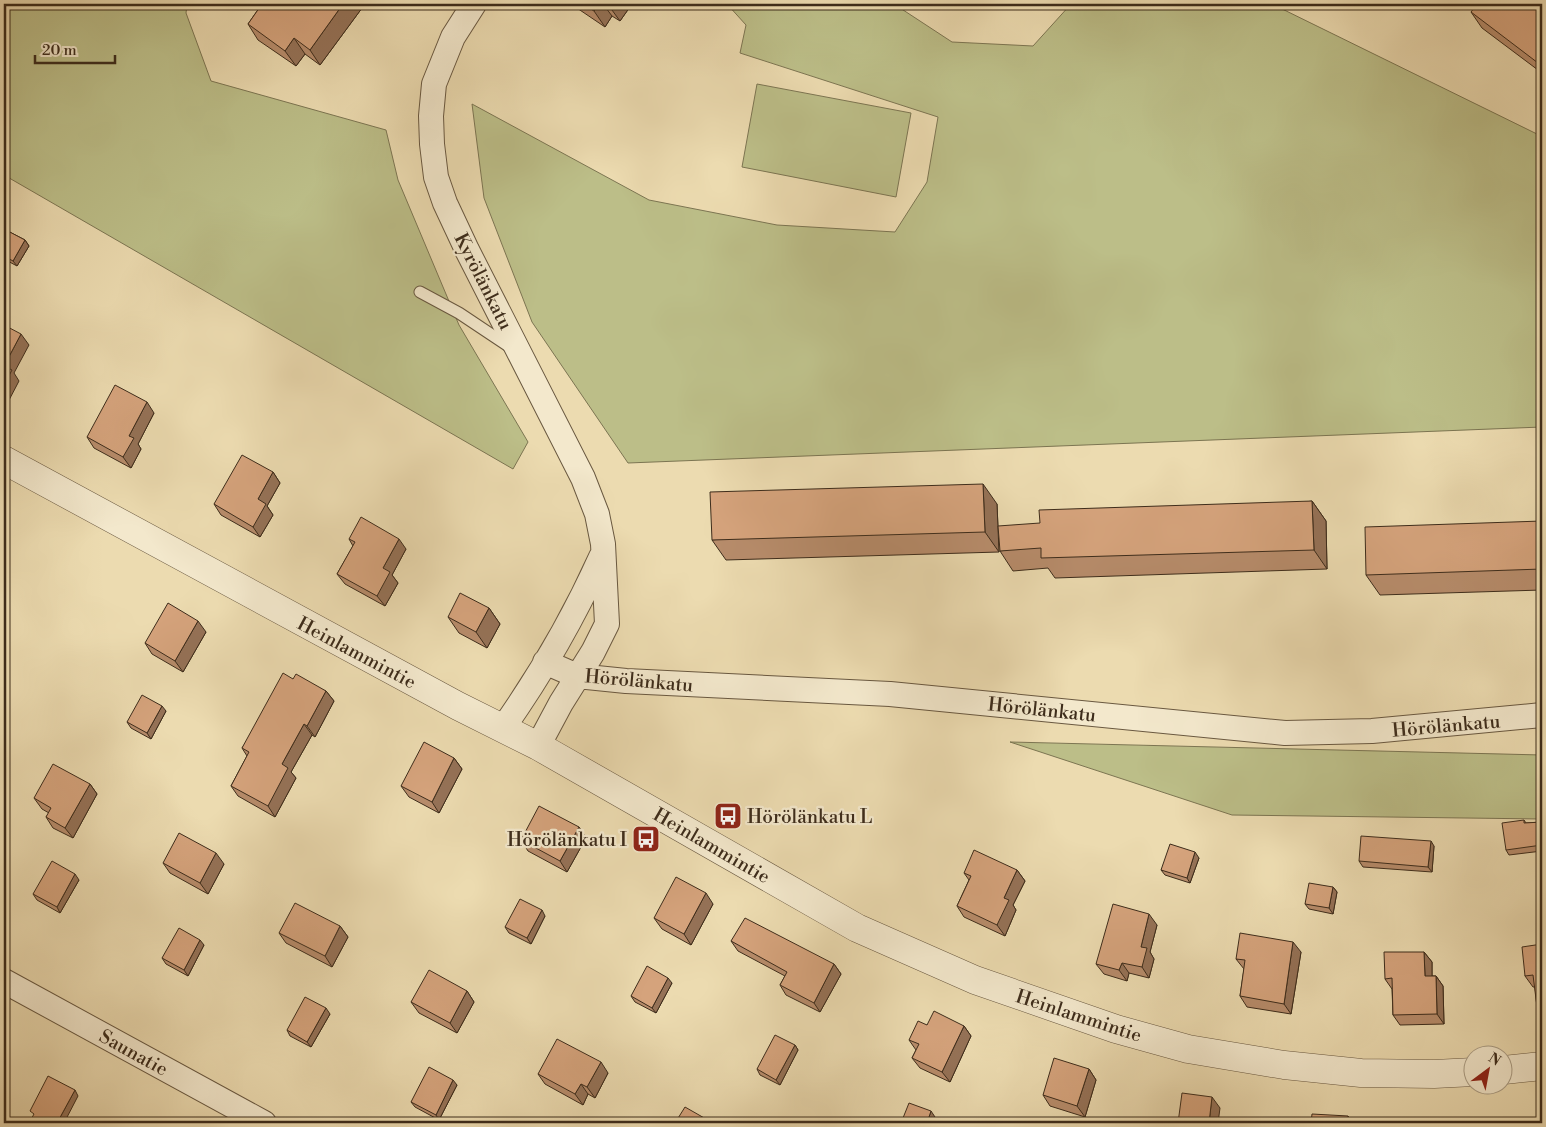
<svg xmlns="http://www.w3.org/2000/svg" width="1546" height="1127" font-family="'Libre Bodoni',serif">
<style>
.green{fill:#bcbe88;stroke:#7c7552}
.lines{fill:none;stroke-linecap:round;stroke-linejoin:round}
.service-casing{stroke:#695840;stroke-width:13}
.minor-casing{stroke:#695840;stroke-width:26}
.tertiary-casing{stroke:#695840;stroke-width:29}
.service{stroke:#f3e8cc;stroke-width:11}
.minor{stroke:#f3e8cc;stroke-width:24}
.tertiary{stroke:#f3e8cc;stroke-width:28}
.wall{fill:#b78c6b;stroke:#3d2c1b}
.shaded-wall{fill:#957257;stroke:#3d2c1b}
.building{fill:#d5a37c;stroke:#3d2c1b}
.labels{text-anchor:middle;stroke-width:4.5;stroke-linejoin:round;paint-order:stroke}
.street-label{font-size:19px;fill:#3d2c1b;stroke:#f3e8cc}
.poi-label{font-size:19px;fill:#3d2c1b;stroke:#f3e8cc;text-anchor:start}
</style>
<rect width="100%" height="100%" fill="#ecdbb0"/>
<filter id="stains"><feTurbulence type="fractalNoise" baseFrequency=".004" numOctaves="4"/><feColorMatrix values="0 0 0 0 .2 0 0 0 0 .09 0 0 0 0 .02 0 0 0 .5 -.17"/></filter>
<radialGradient id="worn" r=".72"><stop offset=".6" stop-color="#630" stop-opacity="0"/><stop offset="1" stop-color="#630" stop-opacity=".3"/></radialGradient>
<path class="green" d="M4,4H187L186,13L211,81L386,130L398,180L459,325L528,442L513,469L4,175Z
M727,4H894L952,42L1033,46L1071,4H1272L1539,135L1542,134V427L628,463L532,322L484,198L472,104L649,200L777,225L895,232L927,182L938,117L740,53L746,25Z
M757,84L911,113L896,197L742,167Z
M1010,742L1542,755V819L1232,815Z"/>
<g class="lines">
<defs>
<path id="service" d="M420,292L459,313L510,347"/>
<path id="minor" d="M474,4L453,37L434,84L431,116L432,144L436,177L445,203L467,250L583,478L597,514L603,544L607,624L593,652L561,703L538,746
M545,662L577,676L626,681L890,694L1285,733L1372,731L1542,715
M503,728C541,674 574,617 601,557
M4,981L264,1123"/>
<path id="tertiary" d="M4,460L458,706L538,746L857,928L975,980L1116,1029L1188,1049L1284,1065L1361,1073L1434,1074L1474,1072
M1504,1070L1542,1066"/>
</defs>
<use href="#service" class="service-casing"/>
<use href="#minor" class="minor-casing"/>
<use href="#tertiary" class="tertiary-casing"/>
<use href="#service" class="service"/>
<use href="#minor" class="minor"/>
<use href="#tertiary" class="tertiary"/>
</g>
<path class="wall" d="M262,4H365L320,65L305,54L296,66L258,40L248,24Z
M571,4H632L620,21L612,16L605,27Z
M1542,4V73L1482,28L1471,12Z
M4,229L25,240L29,246L17,266L4,259Z
M154,413L138,444L141,449L131,468L94,448L87,437Z
M273,472L280,483L267,506L273,515L260,537L221,515L214,504Z
M1312,501L1326,521L1327,569L1055,578L1048,568L1013,571L1000,551Z
M997,504L999,552L726,560L712,540Z
M1542,521V590L1380,595L1366,575Z
M349,539L406,549L392,575L398,583L385,606L345,584L337,574L353,546Z
M489,608L500,624L487,648L459,633L448,617Z
M206,632L183,672L152,654L145,643Z
M293,679L326,691L334,701L315,737L312,735L291,772L296,778L275,817L238,796L231,786L247,756L242,748Z
M166,711L151,739L131,728L127,722Z
M454,758L462,769L439,813L409,797L401,786Z
M90,784L97,794L73,838L53,828L46,817L49,813L42,809L34,798Z
M1524,820L1526,823L1542,822V851L1509,855L1506,850Z
M579,827L586,838L567,872L528,851L521,840Z
M1434,846L1432,872L1363,867L1359,861Z
M1199,858L1190,883L1165,875L1161,870Z
M163,863L224,864L208,894L170,873Z
M1017,870L1025,881L1013,905L1016,910L1005,936L964,917L957,906L969,880L964,873Z
M79,880L60,913L37,900L33,894Z
M1333,887L1337,892L1333,914L1309,909L1305,904Z
M713,904L691,945L662,929L654,918Z
M545,916L531,944L509,933L505,927Z
M1157,925L1150,952L1154,959L1149,978L1129,973L1127,981L1104,974L1096,964Z
M340,926L348,937L332,967L286,943L279,933Z
M731,941L834,964L841,974L820,1012L786,995L780,985L785,976L738,951Z
M1542,944V1014L1537,1007L1535,987H1533L1525,976Z
M204,945L188,976L166,964L162,958Z
M1301,952L1291,1014L1247,1007L1240,996L1244,969L1236,959Z
M1424,952L1432,962V976H1436L1443,986L1444,1024L1400,1025L1393,1015L1392,989L1385,979Z
M672,983L656,1013L635,1002L631,996Z
M467,991L474,1002L457,1033L419,1013L411,1002Z
M330,1014L311,1047L290,1036L287,1030Z
M927,1025L964,1026L971,1036L950,1082L920,1068L912,1058L916,1050L909,1040Z
M795,1045L798,1050L780,1085L760,1075L757,1069Z
M1089,1069L1096,1080L1085,1117L1050,1106L1043,1095Z
M608,1073L595,1098L588,1094L583,1105L545,1084L538,1074Z
M457,1085L439,1120L415,1107L411,1102Z"/>
<path class="shaded-wall" d="M343,4H365L320,65L310,50Z
M599,4H603L612,16L605,27L594,11Z
M611,4H632L620,21L609,6Z
M294,38L305,54L296,66L285,51Z
M25,240L29,246L17,266L13,261Z
M21,334L29,345L14,373L19,381L8,402L4,396V366Z
M147,402L154,413L138,444L141,449L131,468L123,457L129,436Z
M273,472L280,483L267,506L273,515L260,537L253,527L258,499Z
M983,484L997,504L999,552L985,532Z
M1312,501L1326,521L1327,569L1314,550Z
M399,539L406,549L392,575L398,583L385,606L377,596L383,568Z
M489,608L500,624L487,648L476,632Z
M198,621L206,632L183,672L175,661Z
M326,691L334,701L315,737L307,726Z
M162,706L166,711L151,739L147,733Z
M304,724L312,735L291,772L296,778L275,817L268,806L282,764Z
M454,758L462,769L439,813L432,802Z
M90,784L97,794L73,838L65,828Z
M579,827L586,838L567,872L560,861Z
M1431,841L1434,846L1432,872L1428,867Z
M1195,852L1199,858L1190,883L1187,878Z
M216,853L224,864L208,894L200,883Z
M1017,870L1025,881L1013,905L1016,910L1005,936L997,925L1004,898Z
M75,874L79,880L60,913L57,907Z
M1333,887L1337,892L1333,914L1329,908Z
M706,893L713,904L691,945L684,934Z
M542,910L545,916L531,944L527,938Z
M1149,914L1157,925L1150,952L1154,959L1149,978L1142,967L1141,947Z
M340,926L348,937L332,967L325,956Z
M200,940L204,945L188,976L184,970Z
M1293,942L1301,952L1291,1014L1284,1004Z
M1424,952L1432,962V987L1425,976Z
M1122,963L1129,973L1127,981L1119,970Z
M834,964L841,974L820,1012L814,1003Z
M1436,976L1443,986L1444,1024L1437,1014Z
M668,978L672,983L656,1013L652,1008Z
M467,991L474,1002L457,1033L450,1023Z
M326,1008L330,1014L311,1047L307,1042Z
M964,1026L971,1036L950,1082L942,1072Z
M795,1045L798,1050L780,1085L776,1080Z
M601,1062L608,1073L595,1098L587,1087Z
M1089,1069L1096,1080L1085,1117L1077,1106Z
M453,1080L457,1085L439,1120L436,1115Z
M581,1084L588,1094L583,1105L575,1094Z
M75,1090L78,1096L64,1123H57Z
M1212,1097L1220,1108L1218,1123H1209Z
M931,1111L935,1117L932,1123H927Z
M1348,1116L1353,1123H1347Z"/>
<path class="building" d="M262,4H343L310,50L294,38L285,51L248,24Z
M583,4H599L594,11Z
M1477,4H1542V66L1471,12Z
M4,229L25,240L13,261L4,256Z
M4,325L21,334L4,366L12,370L4,385Z
M115,385L147,402L129,436L134,438L123,457L87,437Z
M242,455L273,472L258,499L266,504L253,527L214,504Z
M983,484L985,532L712,540L710,492Z
M1312,501L1314,550L1041,558V548L1000,551L998,526L1040,523L1039,510Z
M361,517L399,539L383,568L390,572L377,596L337,574L355,542L349,539Z
M1542,521V569L1366,575L1365,527Z
M460,593L489,608L476,632L448,617Z
M168,603L198,621L175,661L145,643Z
M283,673L293,679L296,674L326,691L307,726L304,724L282,764L288,768L268,806L231,786L249,752L242,748Z
M142,695L162,706L147,733L127,722Z
M424,742L454,758L432,802L401,786Z
M53,764L90,784L65,828L46,817L51,808L34,798Z
M539,806L579,827L560,861L521,840Z
M1524,820V823L1542,822V845L1506,850L1502,823Z
M179,833L216,853L200,883L163,863Z
M1361,836L1431,841L1428,867L1359,861Z
M1170,844L1195,852L1187,878L1161,870Z
M974,850L1017,870L1004,898L1009,900L997,925L957,906L971,876L964,873Z
M52,861L75,874L57,907L33,894Z
M676,877L706,893L684,934L654,918Z
M1309,883L1333,887L1329,908L1305,904Z
M520,899L542,910L527,938L505,927Z
M295,903L340,926L325,956L279,933Z
M1113,904L1149,914L1141,947L1147,948L1142,967L1122,963L1119,970L1096,964Z
M745,918L834,964L814,1003L780,985L787,972L731,941Z
M179,928L200,940L184,970L162,958Z
M1240,933L1293,942L1284,1004L1240,996L1245,960L1236,959Z
M1542,944V1006L1537,1007L1533,975L1525,976L1522,947Z
M1384,952H1424L1425,976H1436L1437,1014L1393,1015L1392,978L1385,979Z
M647,966L668,978L652,1008L631,996Z
M429,970L467,991L450,1023L411,1002Z
M305,997L326,1008L307,1042L287,1030Z
M934,1011L964,1026L942,1072L912,1058L919,1044L909,1040L918,1021L927,1025Z
M775,1035L795,1045L776,1080L757,1069Z
M557,1039L601,1062L587,1087L581,1084L575,1094L538,1074Z
M1054,1058L1089,1069L1077,1106L1043,1095Z
M429,1067L453,1080L436,1115L411,1102Z
M48,1076L75,1090L57,1123H29L34,1114L30,1111Z
M1182,1093L1212,1097L1209,1123H1178Z
M909,1103L931,1111L927,1123H901Z
M685,1107L713,1123H675Z
M1312,1114L1348,1116L1347,1123H1311Z
M1477,1118L1478,1123H1441V1120Z"/>
<defs>
<symbol id="bus-square" viewBox="-11 -11 22 22"><rect x="-9" y="-9" width="18" height="18" rx="4" fill="#8f2418" stroke="#f3e8cc"/><path d="M-5-6H5V4H4V6H2V4H-2V6H-4V4H-5ZM-3.5-4V0h7V-4ZM-3.5 1.2v1.5H-2V1.2ZM2 1.2v1.5H3.5V1.2Z" fill="#fff"/></symbol>
</defs>
<g fill-rule="evenodd">
<use href="#bus-square" x="712" y="800" width="32" height="32"/>
<use href="#bus-square" x="630" y="823" width="32" height="32"/>
</g>
<g class="labels">
<g class="street-label">
<text transform="translate(484 281) rotate(63)" y="7">Kyrölänkatu</text>
<text transform="translate(357 652) rotate(28)" y="7">Heinlammintie</text>
<text transform="translate(639 680) rotate(5)" y="7">Hörölänkatu</text>
<text transform="translate(1042 709) rotate(6)" y="7">Hörölänkatu</text>
<text transform="translate(1446 725) rotate(-5)" y="7">Hörölänkatu</text>
<text transform="translate(712 845) rotate(30)" y="7">Heinlammintie</text>
<text transform="translate(1079 1015) rotate(18)" y="7">Heinlammintie</text>
<text transform="translate(134 1052) rotate(29)" y="7">Saunatie</text>
</g>
<g class="poi-label">
<text x="747" y="823">Hörölänkatu L</text>
<text x="627" y="846" text-anchor="end">Hörölänkatu I</text>
</g>
</g>
<rect width="1546" height="1127" fill="none" stroke="#ecdbb0" stroke-width="20"/>
<rect x="5" y="5" width="1536" height="1117" fill="none" stroke="#3d2c1b" stroke-width="2.5"/>
<rect x="10" y="10" width="1526" height="1107" fill="none" stroke="#3d2c1b"/>
<g transform="translate(1488 1070) rotate(32)"><circle r="24" fill="#f3e8cc" stroke="#aa9d85"/>
<path d="M0-4L9 19L0 12L-9 19Z" fill="#8f2418"/>
<text y="-8" font-size="14" font-weight="bold" text-anchor="middle" fill="#3d2c1b">N</text>
</g>
<path d="M35 55v8h80v-8" fill="none" stroke="#3d2c1b" stroke-width="2.5"/>
<text x="42" y="55" font-size="15" fill="#3d2c1b" stroke="#f3e8cc" stroke-width="4" paint-order="stroke">20 m</text>
<rect width="100%" height="100%" filter="url(#stains)"/>
<rect width="100%" height="100%" fill="url(#worn)"/>
</svg>
